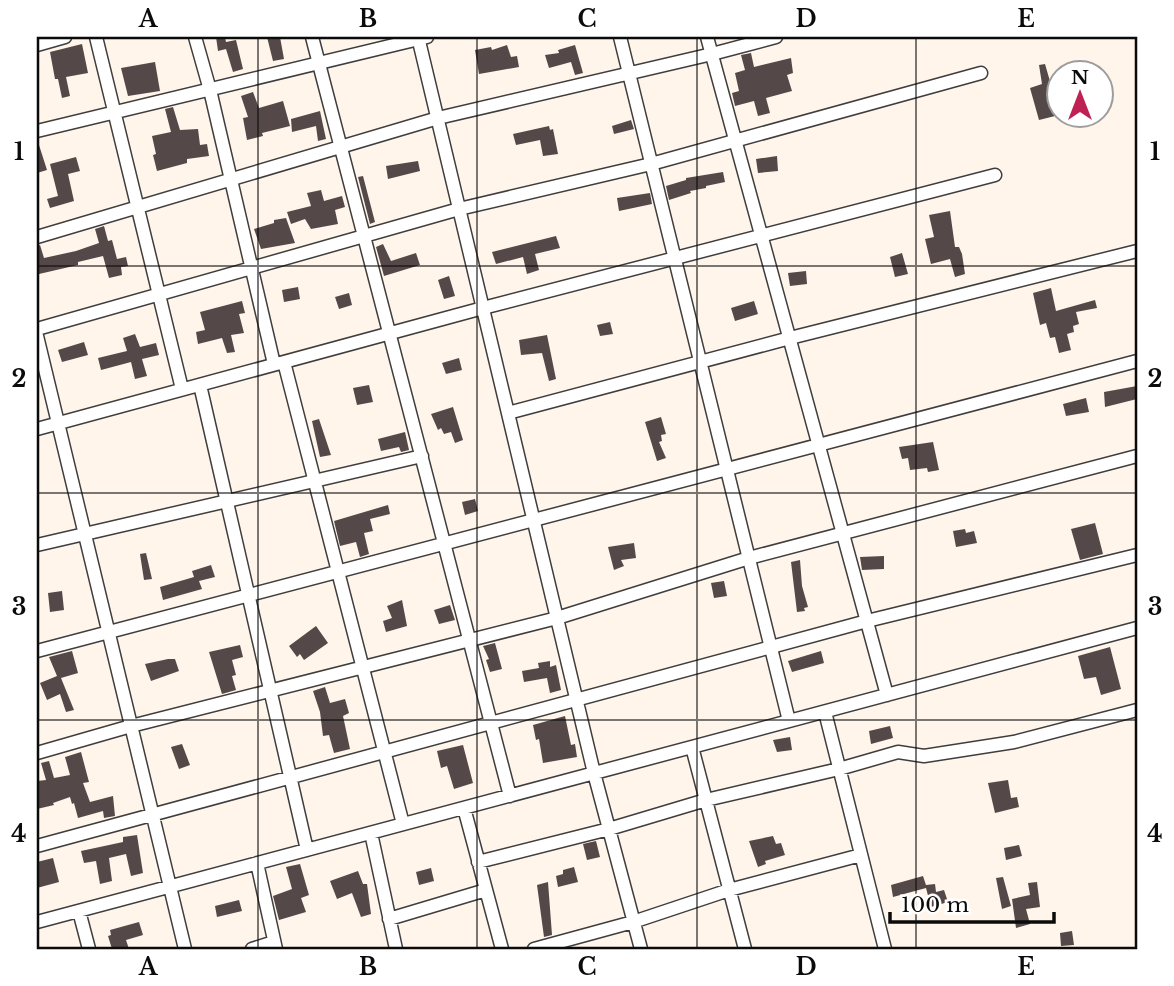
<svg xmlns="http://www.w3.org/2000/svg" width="1174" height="986" font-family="'Libre Baskerville',serif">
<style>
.building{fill:#544948}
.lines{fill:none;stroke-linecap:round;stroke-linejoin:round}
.minor-casing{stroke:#3e3e3e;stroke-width:15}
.minor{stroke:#fff;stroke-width:12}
.grid{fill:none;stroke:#0b0b0b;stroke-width:2;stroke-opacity:0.55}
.neatline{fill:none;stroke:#0b0b0b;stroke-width:2.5}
.grid-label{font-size:23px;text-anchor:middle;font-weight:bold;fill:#0b0b0b}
</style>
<rect width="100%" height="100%" fill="#fff5ea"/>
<path class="building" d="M216,37H225L226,42L236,40L243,69L233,72L226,49L218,51Z
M267,37H280L284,59L273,61Z
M82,44L88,73L66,77L70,96L62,98L58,79H55L50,52Z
M507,45L511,57L517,56L519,67L479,74L475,50L491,47L492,50Z
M575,45L583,73L575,75L571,62L549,68L545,55L559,53L558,50Z
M751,53L754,67L791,58L793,73L787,75L792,91L766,98L770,113L758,116L754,101L735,106L732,93L739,91L735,73L745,70L741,55Z
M155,62L160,91L128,96L121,68Z
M1045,64L1056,102H1059V115L1039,120L1030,88L1042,84L1039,65Z
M253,92L259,108L283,101L290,126L262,133L263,136L247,140L243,118L248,117L241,96Z
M173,107L180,130L198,129L200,145L207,144L209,156L187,159V163L157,171L153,155L156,154L152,136L171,132L165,109Z
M320,111L326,139L318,141L316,126L292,132L291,119Z
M631,120L634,129L614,134L612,126Z
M549,126L550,130L553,129L558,154L543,156L540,140L516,145L513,134Z
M37,145H39L47,170L37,173Z
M777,156L778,171L758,173L756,159Z
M76,157L80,171L68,174L74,201L50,208L47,199L58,196L50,164Z
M418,161L420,171L388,179L386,166Z
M723,172L725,182L706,186V188L690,191L691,193L669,200L666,186L686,180V178Z
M363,176L375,222L370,224L358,177Z
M321,190L324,201L342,196L345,207L335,210L338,224L311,229L305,219L291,224L287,212L311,206L307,193Z
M650,193L652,204L619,211L617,198Z
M950,211L955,247H959L962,254L965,274L955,277L950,259L931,264L925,239L934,237L929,215Z
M286,218L295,243L261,249L254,229L274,223V220Z
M104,226L108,241L112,240L117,259L126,257L128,266L121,267L122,275L109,278L103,256L78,262V265L39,274L37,246L40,245L44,258L76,251L99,243L95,229Z
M556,236L560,248L535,254L539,270L527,274L523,257L496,264L492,252Z
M383,244L391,261L416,253L420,265L384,276L376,247Z
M902,253L908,274L895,277L890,257Z
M806,271L807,284L790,286L788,273Z
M449,276L455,296L444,299L438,280Z
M298,287L300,299L284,302L282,290Z
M1051,288L1056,311L1095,300L1097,308L1076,312L1079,324L1073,326L1074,332L1067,334L1071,350L1059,353L1055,337L1050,338L1046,323L1040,325L1033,293Z
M349,293L352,305L339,309L335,297Z
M242,301L245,313L239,314L244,333L231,335L235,352L227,353L222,338L198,344L196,332L205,330L200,312Z
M754,301L758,314L735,321L731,308Z
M610,322L613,334L600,336L597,325Z
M135,334L140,347L156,343L159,355L142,359L147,376L135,379L131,362L101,370L98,358L127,351L123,338Z
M547,335L556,379L549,381L542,353L521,355L519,340Z
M84,342L88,355L62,362L58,350Z
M459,358L462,370L446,374L442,363Z
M369,385L373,402L357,405L353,388Z
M1137,386V399L1105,407L1104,392Z
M1086,398L1089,412L1066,416L1063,404Z
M453,407L463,440L455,443L451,432L444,434L441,428L438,430L431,414Z
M661,417L666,434L661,435L662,441L659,442L666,458L657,461L645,422Z
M319,419L331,455L320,457L312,421Z
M405,432L409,450L401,452L399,447L381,451L378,439Z
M933,442L939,470L928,472L927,468L910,470L908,458L902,459L899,447Z
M475,499L478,511L465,515L462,502Z
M388,505L390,514L370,519L373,531L364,533L369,554L360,557L356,542L340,546L334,521Z
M1095,523L1103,554L1080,560L1071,529Z
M965,529L966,533L974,531L977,543L956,547L953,531Z
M634,543L636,558L621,560L624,566L614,570L608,547Z
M146,553L152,579L144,580L140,554Z
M884,556V569L862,570L860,557Z
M800,560L802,586L808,607L804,608L805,611L797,612L791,562Z
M211,565L215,577L199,581L202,589L163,600L160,587L194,577L192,571Z
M724,581L727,596L714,598L711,583Z
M62,591L64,610L50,612L48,593Z
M402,600L407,626L386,632L383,621L392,618L387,606Z
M450,605L455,620L439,624L434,610Z
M316,626L328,643L304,660L300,654L297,657L289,646Z
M495,643L502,669L490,672L486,660L489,659L483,646Z
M240,645L243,657L232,660L236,675L232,676L236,690L222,694L209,652Z
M1110,647L1121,689L1101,695L1096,677L1084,679L1078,656Z
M72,651L78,673L61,678L74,710L66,712L60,694L47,700L40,683L57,676L49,657Z
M821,651L824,663L792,672L788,661Z
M168,659H175L179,671L151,681L145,664Z
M550,661V667L556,665L561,690L550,693L547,678L524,682L522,671L539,668L538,663Z
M325,687L330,703L345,699L349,713L343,716L350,749L334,753L329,735L323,736L320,712L313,691Z
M565,716L571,745L575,744L577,757L543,763L539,739L536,740L533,725Z
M890,726L893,738L871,744L869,731Z
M790,737L792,750L777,752L773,740Z
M182,744L190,765L179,769L171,747Z
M463,745L473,783L454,789L447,766L441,768L437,751Z
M81,752L89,782L83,783L90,802L113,796L115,816L104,818L103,811L78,818L74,803L72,804L70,797L53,803L54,805L37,809V781L46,780L41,763L49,761L54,778L70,775L65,757Z
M1008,780L1011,798L1017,797L1019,807L995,813L988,783Z
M137,835L143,873L131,876L126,854L109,858L112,881L100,884L96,861L84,863L81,851L123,842V837Z
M773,836L776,844L781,843L785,855L765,861L766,864L758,867L749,841Z
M596,841L600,857L587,860L583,844Z
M1019,845L1022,856L1006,860L1004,848Z
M53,858L59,882L37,888V862Z
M300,864L309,895L301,898L306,912L279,920L273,896L292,889L286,867Z
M574,867L578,882L558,887L556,876L563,874V870Z
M431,868L434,881L419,885L416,872Z
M358,871L363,884H367L371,914L361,917L352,893L337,899L330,881Z
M923,876L926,885L935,884L936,892L944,890L948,902L931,907L926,888L893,897L891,885Z
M1003,877L1011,906L1002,909L996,878Z
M548,882L552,935L544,937L537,885Z
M1037,882L1040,907L1026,909L1030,924L1016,928L1012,899L1030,895L1028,883Z
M239,900L242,911L217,917L215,906Z
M139,922L143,935L126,940L129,949H112L108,936L111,935L110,930Z
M1072,931L1074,945L1061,946L1060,933Z"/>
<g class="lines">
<defs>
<path id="minor" d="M96,37L182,389
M195,37L210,90L274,364
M312,37L510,796
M418,37L594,773L641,949
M620,37L789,721
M707,37L887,695
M37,45L65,37
M37,131L427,37
M37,237L438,118L712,54L776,37
M37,329L459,209L651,164L981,73
M37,336L185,949
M284,362L403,824
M200,385L307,850
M508,413L790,338L1137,251
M37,429L483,308L995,175
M37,545L422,456
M37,651L1137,361
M825,712L885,949
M692,747L745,949
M37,753L131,726L557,618L749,558L1137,456
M464,808L502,949
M371,833L396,949
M37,846L867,621L1137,555
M478,862L609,829L706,800L839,769L898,752L924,756L1014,742L1137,710
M257,863L276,949
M79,911L89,949
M389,919L486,890
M37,922L1137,628
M252,949L274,942
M534,949L633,922L729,890L861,855"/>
</defs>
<use href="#minor" class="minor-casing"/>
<use href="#minor" class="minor"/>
</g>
<path class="grid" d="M258,37V949M477,37V949M697,37V949M916,37V949M37,266H1137M37,493H1137M37,720H1137"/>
<rect width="1174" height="986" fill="none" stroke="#ffffff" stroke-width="77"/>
<g transform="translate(1080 94)"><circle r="33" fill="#ffffff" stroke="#9d9d9d" stroke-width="2"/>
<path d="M0-5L12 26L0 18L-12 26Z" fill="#be2153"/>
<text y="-10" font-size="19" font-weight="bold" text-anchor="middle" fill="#0b0b0b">N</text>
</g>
<path d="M890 912v10h164v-10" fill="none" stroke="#0b0b0b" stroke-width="3.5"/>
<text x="901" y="912" font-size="21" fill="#0b0b0b" stroke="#ffffff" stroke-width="5" paint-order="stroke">100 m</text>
<rect x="38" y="38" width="1098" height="910" class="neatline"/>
<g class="grid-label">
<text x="148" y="27">A</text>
<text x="368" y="27">B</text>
<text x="587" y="27">C</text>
<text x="806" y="27">D</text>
<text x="1026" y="27">E</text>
<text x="19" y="160">1</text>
<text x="1155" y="160">1</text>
<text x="19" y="387">2</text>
<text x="1155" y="387">2</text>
<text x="19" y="615">3</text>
<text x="1155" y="615">3</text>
<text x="19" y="842">4</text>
<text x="1155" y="842">4</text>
<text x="148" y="975">A</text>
<text x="368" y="975">B</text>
<text x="587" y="975">C</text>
<text x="806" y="975">D</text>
<text x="1026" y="975">E</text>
</g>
</svg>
